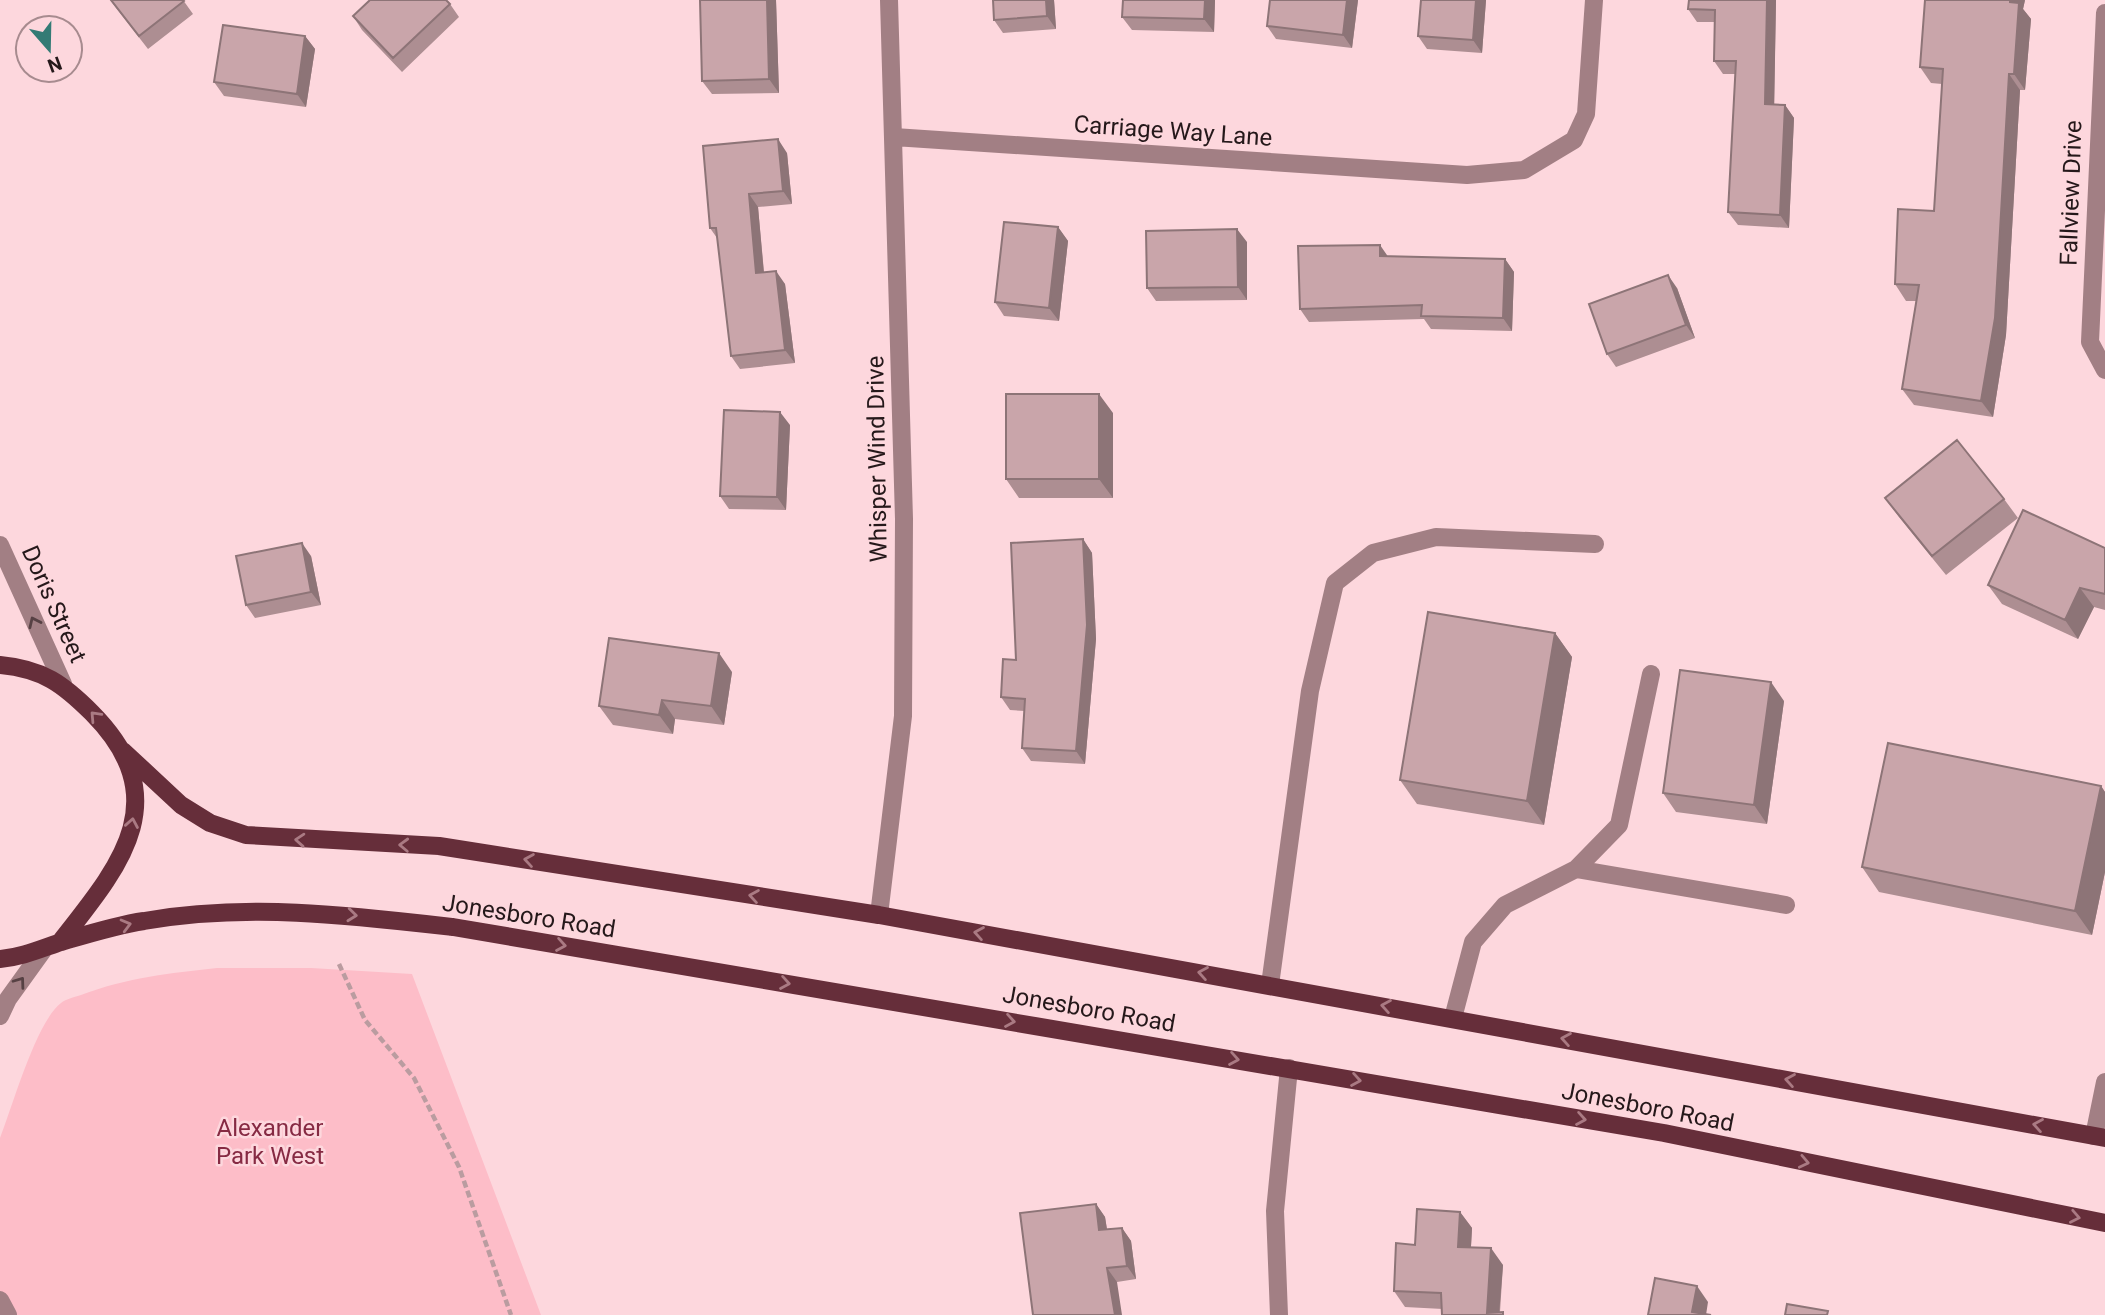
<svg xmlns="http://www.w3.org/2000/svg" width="2105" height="1315" font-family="Roboto,sans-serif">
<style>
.green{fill:#fdbdc8}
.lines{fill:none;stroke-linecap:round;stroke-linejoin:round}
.path{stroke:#ba9ca0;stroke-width:4.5;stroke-dasharray:7 3.5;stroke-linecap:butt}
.service{stroke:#a27f84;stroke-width:18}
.minor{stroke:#a27f84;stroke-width:18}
.primary{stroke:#662e3a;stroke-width:18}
.wall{fill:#ad8e92}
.shaded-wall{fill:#8d7477}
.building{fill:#c9a5aa;stroke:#8d7477;stroke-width:2}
.oneway{stroke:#574144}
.oneway2{stroke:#aa7a83}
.labels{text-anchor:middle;stroke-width:5;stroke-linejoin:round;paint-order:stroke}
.street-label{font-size:24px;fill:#25181a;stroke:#fdd7dd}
.park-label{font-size:24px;fill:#862a43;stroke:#fdd7dd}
</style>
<rect width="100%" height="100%" fill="#fdd7dd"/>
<path class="green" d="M217,968H311L412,974L541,1315H0V1138C12,1108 36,1022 61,1003C66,999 75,997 81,995C126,978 170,973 217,968Z"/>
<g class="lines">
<path class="path" d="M339,964L365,1020L414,1078L459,1167L511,1315"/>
<path class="service" d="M1576,869L1786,905
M1270,985L1310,691L1335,583L1373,553L1436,537L1595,544
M1453,1018L1473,942L1505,905L1576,869L1619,825L1651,674
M2094,1136L2105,1082"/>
<path class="minor" d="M2105,13L2090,342L2105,370
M894,137L1467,175L1524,170L1574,140L1586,114L1594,0
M0,545L63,684
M879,915L903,716L904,519L889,0
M0,1016L8,999L44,949
M0,1300L8,1315
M1279,1315L1275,1211L1289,1068"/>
<path class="primary" d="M0,665C43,669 63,684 92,713C178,800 119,867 60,942
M123,751L181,805L210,823L246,835L439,846L879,915L2105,1138
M0,959C22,957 40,949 61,942C88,934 117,925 144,921C248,903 349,915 453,927L1664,1133L2105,1223"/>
</g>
<path class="wall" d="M110,0H183L193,14L148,49Z
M700,0H776L779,93L712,94L702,81Z
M1054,0L1056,29L1003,33L994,20Z
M1215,0L1214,32L1132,30L1122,17Z
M1270,0H1358L1352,48L1276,39L1267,26Z
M1421,0H1486L1482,53L1427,49L1418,36Z
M1689,0H1776L1774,105H1785L1794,118L1789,228L1738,225L1728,212L1735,74H1723L1714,61L1715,22H1697L1688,9Z
M2025,0L2023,9L2031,19L2025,90H2020L2006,335L1993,417L1914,405L1902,389L1916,301H1906L1895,284L1934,211L1942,84L1931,83L1920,67Z
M450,4L459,17L402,72L362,30L353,16Z
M305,36L315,49L306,107L224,96L214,82Z
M787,153L792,204L758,207L764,272L785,284L795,363L740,369L731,356L717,238L710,228Z
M1058,227L1068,241L1059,321L1004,316L995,302Z
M1247,242V300L1156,301L1147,288Z
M1505,259L1514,272L1512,331L1431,329L1424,319L1309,322L1300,309Z
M1677,288L1695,338L1616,367L1607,354Z
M1113,413V498H1019L1006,479Z
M790,425L786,510L729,509L720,496Z
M1885,498L2004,499L2018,518L1946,575L1899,517Z
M1083,539L1092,553L1096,639L1085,764L1031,761L1022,748L1025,711L1010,710L1001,697L1016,660Z
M2105,548V610L2094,607L2078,639L2002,604L1988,585Z
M311,556L321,605L255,618L246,605Z
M1555,633L1572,657L1544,825L1417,804L1400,780Z
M732,672L724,725L675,719L673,734L613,725L599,706Z
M1784,701L1767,824L1676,812L1663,793Z
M2101,786L2105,792V872L2092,935L1879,892L1862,867Z
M1096,1204L1105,1217L1107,1229L1122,1228L1131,1241L1136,1279L1117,1282L1033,1315Z
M1460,1212L1472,1228L1471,1247L1503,1265L1500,1312L1405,1307L1394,1291L1415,1245Z"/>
<path class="shaded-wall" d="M767,0H776L779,93L769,79Z
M1046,0H1054L1056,29L1047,16Z
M1205,0H1215L1214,32L1204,19Z
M1347,0H1358L1352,48L1343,35Z
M1476,0H1486L1482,53L1473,40Z
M1767,0H1776L1774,117L1765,104Z
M2010,0H2025L2023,9L2031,19L2025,90L2014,74Z
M305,36L315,49L306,107L297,94Z
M2009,74L2020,90L2006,335L1993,417L1981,401Z
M1785,105L1794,118L1789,228L1780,215Z
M778,139L787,153L792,204L783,191Z
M749,194L758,207L765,286L756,273Z
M1058,227L1068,241L1059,321L1049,308Z
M1237,229L1247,242V300L1238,287Z
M1380,245L1389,258L1380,256Z
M1505,259L1514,272L1512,331L1503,318Z
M776,271L785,284L795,363L785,350Z
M1668,275L1677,288L1695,338L1686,325Z
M1099,394L1113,413V498L1099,479Z
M780,412L790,425L786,510L777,497Z
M1083,539L1092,553L1096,639L1085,764L1076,751Z
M302,543L311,556L321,605L311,592Z
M2080,588L2094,607L2078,639L2065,620Z
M1555,633L1572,657L1544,825L1527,801Z
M719,653L732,672L724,725L711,706Z
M1771,682L1784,701L1767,824L1754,805Z
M662,700L675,719L673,734L659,715Z
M2101,786L2105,792V872L2092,935L2075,911Z
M1096,1204L1105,1217L1109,1243L1099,1230Z
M1460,1212L1472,1228L1470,1263L1458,1247Z
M1122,1228L1131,1241L1136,1279L1127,1266Z
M1491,1248L1503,1265L1499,1315L1487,1313Z
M1107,1268L1117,1282L1122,1315H1115Z
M1697,1286L1708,1302L1706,1315L1692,1312Z"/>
<path class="building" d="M111,0H183L184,1L139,36Z
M370,0H446L450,4L393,58L353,16Z
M700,0H767L769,79L702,81Z
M993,0H1046L1047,16L994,20Z
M1123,0H1205L1204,19L1122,17Z
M1270,0H1347L1343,35L1267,26Z
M1421,0H1476L1473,40L1418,36Z
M1689,0H1767L1765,104L1785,105L1780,215L1728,212L1736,61H1714L1715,10L1688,9Z
M1925,0H2010V2L2019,3L2014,74H2009L1995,318L1981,401L1902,389L1919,285L1895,284L1898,209L1934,211L1943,69L1920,67Z
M223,25L305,36L297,94L214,82Z
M778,139L783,191L749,194L756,273L776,271L785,350L731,356L716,228H710L703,146Z
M1004,222L1058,227L1049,308L995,302Z
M1237,229L1238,287L1147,288L1146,231Z
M1380,245V256L1505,259L1503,318L1421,316L1422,305L1300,309L1298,246Z
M1668,275L1686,325L1607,354L1589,304Z
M1006,394H1099V479H1006Z
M724,410L780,412L777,497L720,496Z
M1957,440L2004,499L1932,556L1885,498Z
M2023,510L2105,548V594L2080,588L2065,620L1988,585Z
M1083,539L1087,625L1076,751L1022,748L1025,699L1001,697L1003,659L1016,660L1011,543Z
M302,543L311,592L246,605L236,556Z
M1428,612L1555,633L1527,801L1400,780Z
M609,638L719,653L711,706L662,700L659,715L599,706Z
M1680,670L1771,682L1754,805L1663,793Z
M1888,743L2101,786L2075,911L1862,867Z
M1096,1204L1099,1230L1122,1228L1127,1266L1107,1268L1115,1315H1033L1020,1213Z
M1417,1209L1460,1212L1458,1247L1491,1248L1487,1313L1503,1312V1315H1442L1441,1293L1394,1291L1396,1243L1415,1245Z
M1655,1278L1697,1286L1692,1312L1711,1315H1648Z
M1787,1304L1828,1311L1827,1315H1785Z"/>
<defs><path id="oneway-chevron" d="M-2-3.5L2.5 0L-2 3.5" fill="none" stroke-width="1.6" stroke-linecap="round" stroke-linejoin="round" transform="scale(1.75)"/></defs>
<g class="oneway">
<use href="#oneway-chevron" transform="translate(34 622) rotate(-115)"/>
<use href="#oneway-chevron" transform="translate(20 982) rotate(-54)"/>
</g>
<g class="oneway2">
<use href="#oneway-chevron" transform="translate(95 716) rotate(-133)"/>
<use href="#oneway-chevron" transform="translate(132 823) rotate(-80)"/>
<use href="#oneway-chevron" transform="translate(300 840) rotate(-176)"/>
<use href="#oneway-chevron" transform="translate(404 845) rotate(-178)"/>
<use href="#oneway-chevron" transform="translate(529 860) rotate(-171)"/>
<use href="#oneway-chevron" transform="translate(754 896) rotate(-171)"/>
<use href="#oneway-chevron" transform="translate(352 915) rotate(6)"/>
<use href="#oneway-chevron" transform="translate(126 925) rotate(-15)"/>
<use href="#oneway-chevron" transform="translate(979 933) rotate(-170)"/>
<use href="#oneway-chevron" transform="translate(561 945) rotate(10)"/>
<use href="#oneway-chevron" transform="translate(1203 973) rotate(-170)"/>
<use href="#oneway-chevron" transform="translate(785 983) rotate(10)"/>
<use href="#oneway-chevron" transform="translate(1386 1006) rotate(-170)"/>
<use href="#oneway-chevron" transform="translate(1010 1021) rotate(10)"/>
<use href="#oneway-chevron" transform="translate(1566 1039) rotate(-170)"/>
<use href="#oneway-chevron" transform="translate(1234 1059) rotate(10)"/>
<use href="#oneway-chevron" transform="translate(1356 1080) rotate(10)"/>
<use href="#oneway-chevron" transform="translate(1790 1080) rotate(-170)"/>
<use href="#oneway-chevron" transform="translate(1581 1119) rotate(10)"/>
<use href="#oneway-chevron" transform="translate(2038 1125) rotate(-170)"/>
<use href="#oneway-chevron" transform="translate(1804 1162) rotate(12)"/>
<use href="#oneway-chevron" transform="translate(2075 1217) rotate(11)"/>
</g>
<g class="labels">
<g class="street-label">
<text transform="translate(1173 131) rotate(4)" y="8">Carriage Way Lane</text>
<text transform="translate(2071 193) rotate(-88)" y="8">Fallview Drive</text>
<text transform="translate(877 459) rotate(-91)" y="8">Whisper Wind Drive</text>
<text transform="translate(54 604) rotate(66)" y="8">Doris Street</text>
<text transform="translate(529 916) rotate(9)" y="8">Jonesboro Road</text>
<text transform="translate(1089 1009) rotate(10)" y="8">Jonesboro Road</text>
<text transform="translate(1648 1107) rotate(11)" y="8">Jonesboro Road</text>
</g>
<g class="park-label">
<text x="270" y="1136">Alexander<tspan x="270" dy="28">Park West</tspan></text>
</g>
</g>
<g transform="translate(49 49) rotate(160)"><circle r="33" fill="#fdd7dd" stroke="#a78b8f" stroke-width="2"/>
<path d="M0-5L12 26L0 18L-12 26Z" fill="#337b75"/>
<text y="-10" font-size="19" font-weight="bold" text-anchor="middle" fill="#25181a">N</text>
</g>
</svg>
